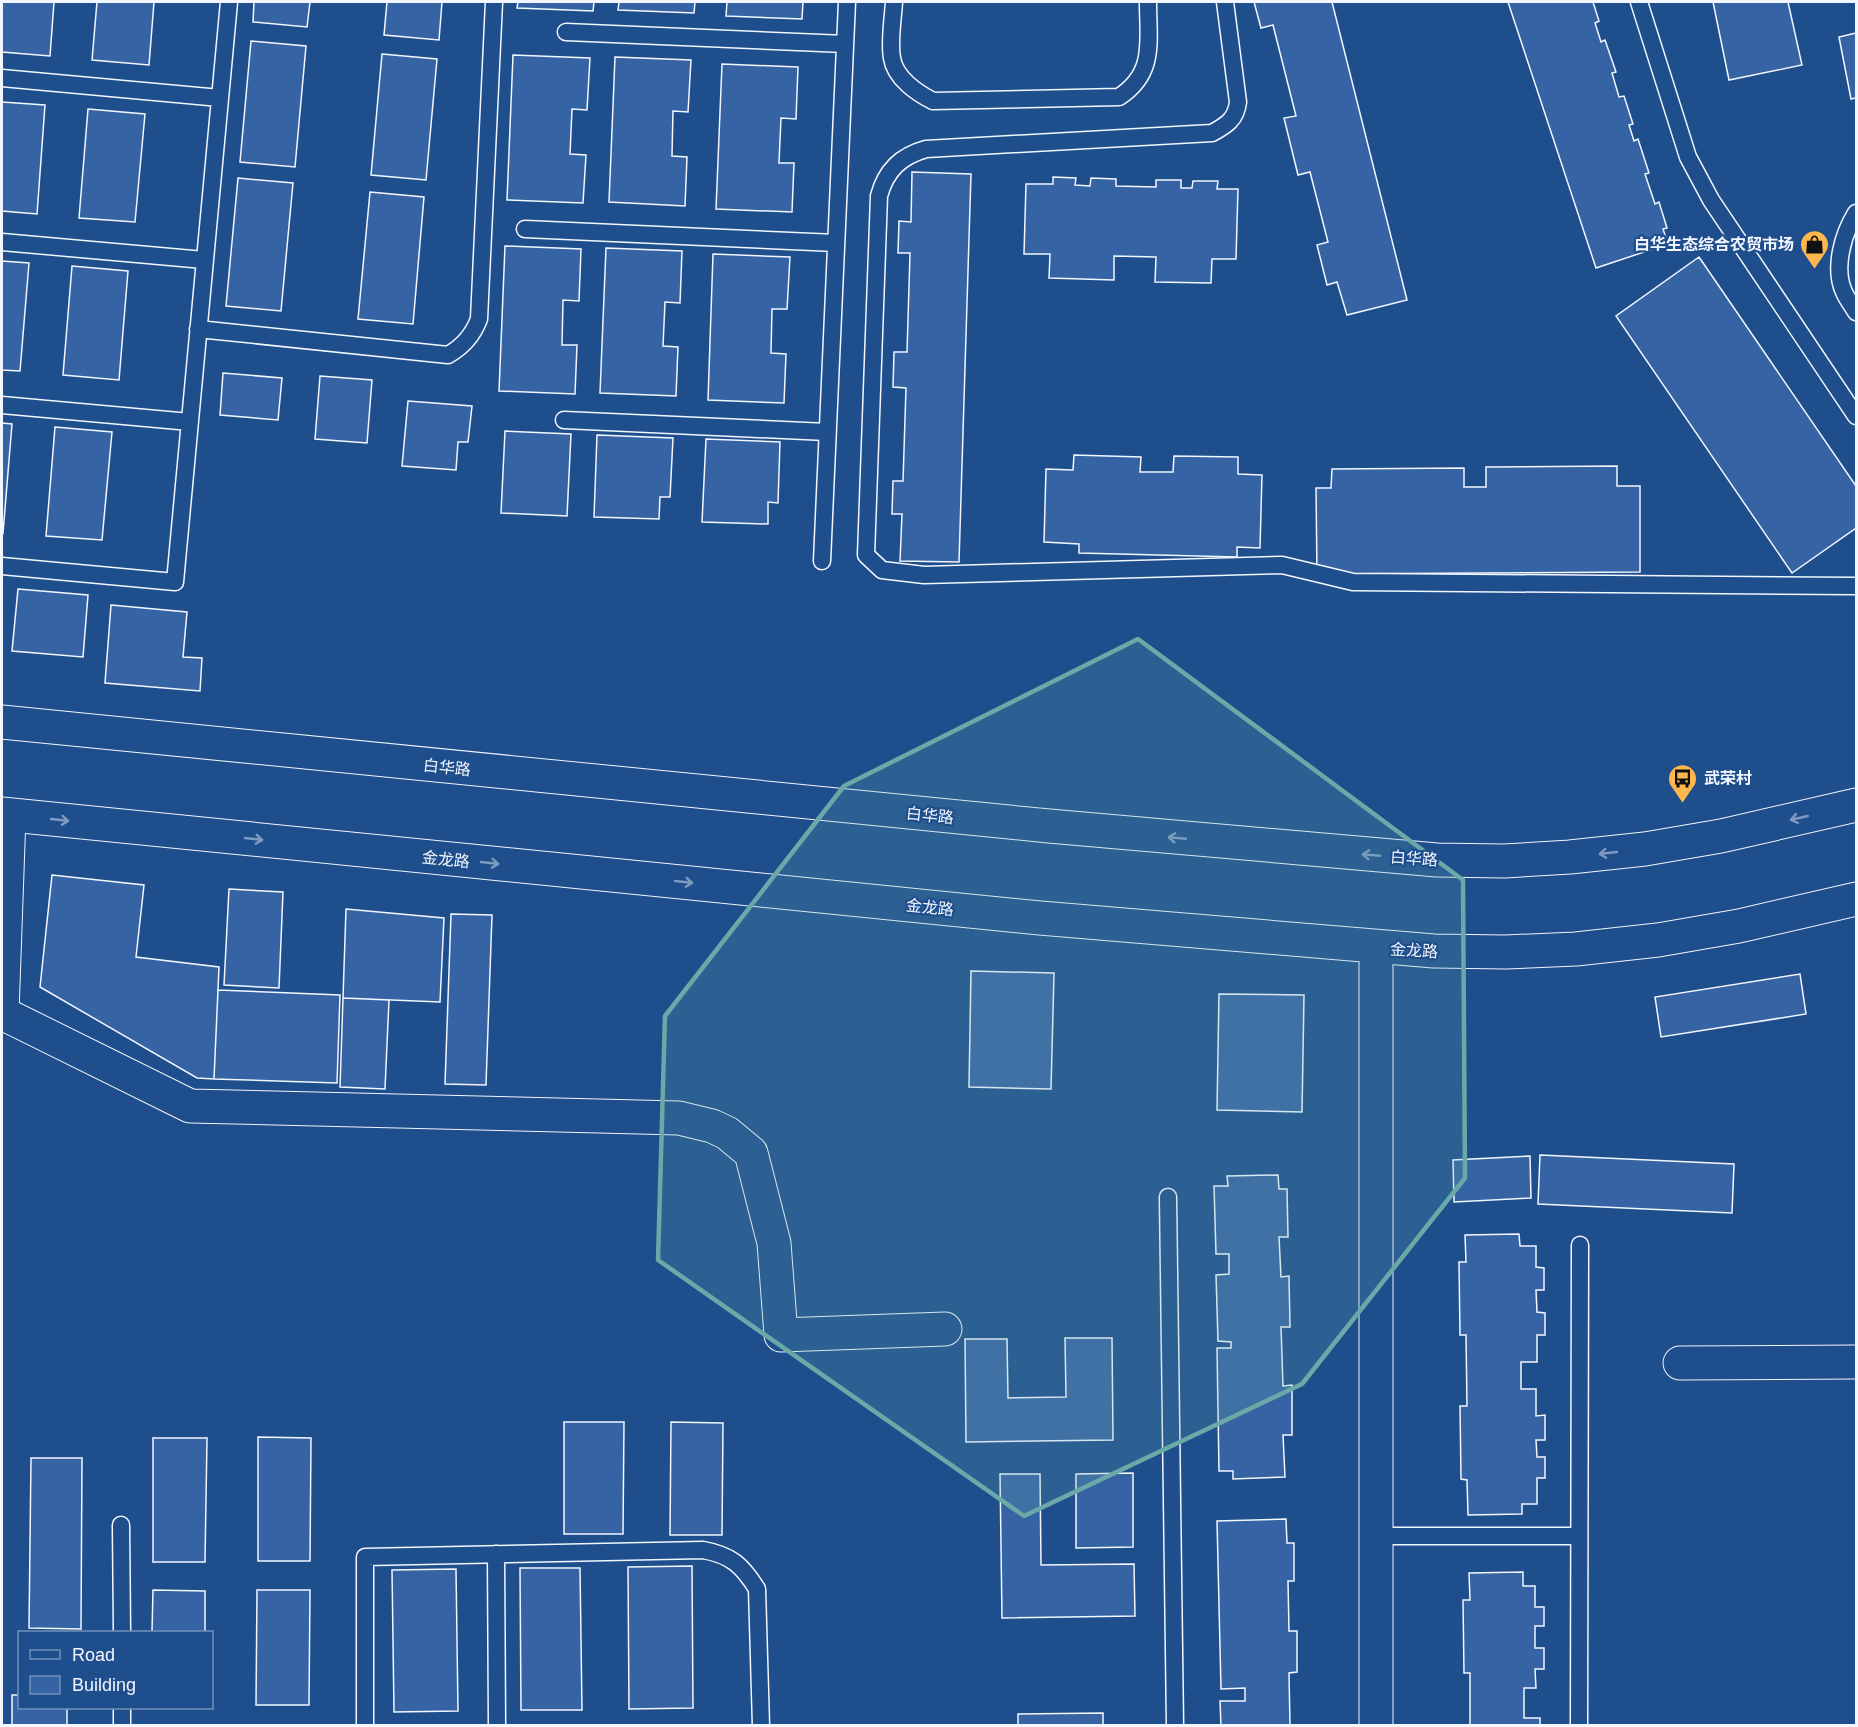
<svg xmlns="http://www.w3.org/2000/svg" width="1858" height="1727" font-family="Helvetica,'Noto Sans SC',sans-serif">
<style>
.building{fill:#3563a3;stroke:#f2f6ff;stroke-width:1.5}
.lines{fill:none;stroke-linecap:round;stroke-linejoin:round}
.lane-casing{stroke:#f2f6ff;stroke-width:19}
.street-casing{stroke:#f2f6ff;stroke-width:35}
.secondary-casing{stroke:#f2f6ff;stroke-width:35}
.lane{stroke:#1f4e8c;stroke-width:16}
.street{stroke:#1f4e8c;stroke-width:33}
.secondary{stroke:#1f4e8c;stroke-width:33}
.oneway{stroke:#7e9ac0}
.marked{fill:#6aa9a8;fill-opacity:0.2;stroke:#6aa9a8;stroke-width:4.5;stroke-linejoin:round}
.labels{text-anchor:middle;stroke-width:4.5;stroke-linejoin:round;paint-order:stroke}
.poi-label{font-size:16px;font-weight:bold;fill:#f2f6ff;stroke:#1f4e8c;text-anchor:end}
.street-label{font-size:16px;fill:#f2f6ff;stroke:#1f4e8c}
</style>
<rect width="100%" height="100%" fill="#1f4e8c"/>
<path class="building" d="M2,2H54L50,56L2,52Z
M97,2H154L149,65L92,60Z
M254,2H310L307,27L253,22Z
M387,2H442L439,40L384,35Z
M518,2H594L593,11L517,8Z
M619,2H695L694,13L618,10Z
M727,2H803L802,19L726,16Z
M1254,2H1332L1407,300L1347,315L1337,282L1327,285L1317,245L1328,242L1310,172L1298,175L1284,118L1296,116L1273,25L1261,28Z
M1508,2H1593L1599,21L1595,23L1601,42L1605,40L1616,72L1612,73L1619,97L1624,96L1633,124L1629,125L1634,141L1638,139L1649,173L1645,174L1655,204L1659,202L1667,228L1663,229L1668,244L1596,268Z
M1713,2H1788L1802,65L1729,80Z
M1856,33V98L1851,99L1839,37Z
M251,41L306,46L295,167L240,162Z
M382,54L437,59L426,180L371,175Z
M513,55L590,58L587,110L572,109L570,154L586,155L583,203L507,200Z
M615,57L691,60L688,112L673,111L672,156L687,157L685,206L609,202Z
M722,64L798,67L796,119L781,118L779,163H794L792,212L716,209Z
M2,102L45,105L37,214L2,211Z
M88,109L145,114L135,222L79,218Z
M912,172L971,174L959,562L900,561L902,514H892L893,481H903L906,388L893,387L894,352H907L910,253H898L899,221L911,222Z
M1053,177L1076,178L1075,185L1090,186L1091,178L1116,179V186L1156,187V180H1181V188H1192L1193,181H1218L1217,189H1238L1236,259H1212L1211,283L1155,282L1156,257L1114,256V280L1049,278L1050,254H1024L1026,184H1053Z
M238,178L293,183L281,311L226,306Z
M370,192L424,197L413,324L358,319Z
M505,246L581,249L579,301L563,300L562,345H577L575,394L499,391Z
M606,248L682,251L680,303L665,302L663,346L678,347L676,396L600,393Z
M713,254L790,257L787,309H772L771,353L786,354L784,403L708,400Z
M1699,257L1856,486V528L1792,573L1616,316Z
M2,261L29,263L20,371L2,370Z
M72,266L128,271L119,380L63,375Z
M223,373L282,378L278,420L220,415Z
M320,376L372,380L367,443L315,439Z
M408,401L472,406L468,442H458L456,470L402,466Z
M2,423L12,424L3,533L2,532Z
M55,427L112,432L102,540L46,536Z
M505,431L571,434L567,516L501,513Z
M597,435L673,438L670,497H660L659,519L594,517Z
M706,439L780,442L778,503L768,502V524L702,522Z
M1074,455L1141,457L1140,472H1173L1174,456L1238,457V474L1262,475L1260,548L1237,547V557L1079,553V544L1044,542L1046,469L1073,470Z
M1617,466V486H1640V572L1317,574L1316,488H1331L1332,469L1464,468V487H1486V467Z
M18,589L88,595L83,657L12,651Z
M111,605L187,612L183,657L202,658L200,691L105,683Z
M52,875L144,885L136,957L219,967L214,1079L197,1078L40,987Z
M229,889L283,892L279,988L224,985Z
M346,909L444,918L440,1002L343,998Z
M451,914L492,915L486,1085L445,1084Z
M971,971L1054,973L1051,1089L969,1087Z
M1800,974L1806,1014L1661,1037L1655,997Z
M218,990L340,995L337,1083L214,1079Z
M1219,994L1304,995L1302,1112L1217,1110Z
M343,998L389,1000L385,1089L340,1087Z
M1540,1155L1734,1164L1732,1213L1538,1204Z
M1530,1156L1531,1198L1454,1202L1453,1160Z
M1278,1175L1279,1189H1287L1288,1237H1279L1281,1277L1289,1276L1290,1327H1281L1283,1386L1292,1385V1435H1283L1285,1477L1233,1479V1471H1219L1217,1348H1231V1342L1218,1341L1216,1275L1229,1274V1254H1216L1214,1186H1228L1227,1176Z
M1519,1234L1520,1246H1536V1267L1544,1268V1290H1536L1537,1312L1545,1313V1335H1537V1362H1521V1389H1536V1416L1545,1415V1440H1536L1537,1457H1545V1478H1537V1504H1522V1514L1468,1515L1467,1480L1461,1479L1460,1406H1467L1466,1335H1460L1459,1262H1466L1465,1235Z
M1065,1338H1112L1113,1440L966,1442L965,1339H1007L1008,1398L1066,1397Z
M564,1422H624L623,1534H564Z
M671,1422L723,1423L722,1535H670Z
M258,1437L311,1438L310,1561H258Z
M153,1438H207L205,1562H153Z
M31,1458H82L81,1629L29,1628Z
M1133,1473V1547L1076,1548V1474Z
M1000,1474H1040L1041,1565L1134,1564L1135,1616L1002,1618Z
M1286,1519L1287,1543H1294V1581H1288L1289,1631H1297V1672L1289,1673L1290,1726H1221L1220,1701H1245V1688L1221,1689L1217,1521Z
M692,1566L693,1708L629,1709L628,1567Z
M520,1568H580L582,1710H521Z
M456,1569L458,1711L394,1712L392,1570Z
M1523,1572V1586H1535V1607H1544V1626H1535V1648H1544V1669H1535L1536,1688H1524V1718H1540V1726H1470V1673H1464L1463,1600H1470L1469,1573Z
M153,1590L205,1591V1632H152Z
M257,1590H310L309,1705H256Z
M12,1695H20V1708H67V1726H12Z
M1103,1713V1726H1018V1714Z"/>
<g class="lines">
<defs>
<path id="lane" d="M894,2C893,18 889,42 892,58C895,78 917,93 933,101L1119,97C1156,73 1148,41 1148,2
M1225,2L1238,102C1236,119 1227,125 1212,133L926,149C901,156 886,170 879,196L866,555L882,570L924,575L1282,565L1353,582L1856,586
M1639,2L1688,157L1711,200L1856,416
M566,32L845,44
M2,78L220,98
M1856,213C1843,234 1833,268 1844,292C1847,299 1852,305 1856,312
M525,229L836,243
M2,242L204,260
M198,329L448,355C464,346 473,335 479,319L494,2
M2,405L190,422
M564,420L827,432
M822,561L847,2
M2,566L175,582L229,2
M1168,1197L1175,1726
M121,1525L122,1632
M1376,1536H1579
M496,1554L497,1726
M122,1708V1726
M365,1726V1557L703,1550C731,1555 742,1565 757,1589L761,1726
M1579,1726L1580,1245"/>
<path id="street" d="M9,815L2,1013L190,1106L679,1118L712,1126L727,1133L751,1153L774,1243L781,1335L945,1329
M1680,1363L1856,1362"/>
<path id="secondary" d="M2,722L1049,826L1437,860L1504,861L1570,857L1645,849L1721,836L1856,805
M2,814L1040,918L1434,951L1505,952L1576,949L1658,940L1739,926L1856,899
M1376,948V1726"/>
</defs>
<use href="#lane" class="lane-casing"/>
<use href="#street" class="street-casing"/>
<use href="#secondary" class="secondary-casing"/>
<use href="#lane" class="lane"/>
<use href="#street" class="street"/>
<use href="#secondary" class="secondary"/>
</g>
<defs><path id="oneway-shaft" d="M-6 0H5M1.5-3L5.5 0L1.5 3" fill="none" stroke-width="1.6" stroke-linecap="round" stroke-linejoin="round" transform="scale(1.5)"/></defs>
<g class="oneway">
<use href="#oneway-shaft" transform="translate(1799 818) rotate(167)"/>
<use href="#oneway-shaft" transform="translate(60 820) rotate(6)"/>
<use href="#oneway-shaft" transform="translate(1177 838) rotate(-175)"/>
<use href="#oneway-shaft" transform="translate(254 839) rotate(6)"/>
<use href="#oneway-shaft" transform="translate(1608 853) rotate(174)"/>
<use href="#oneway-shaft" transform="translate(1371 855) rotate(-175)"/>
<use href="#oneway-shaft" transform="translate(490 863) rotate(6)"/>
<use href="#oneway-shaft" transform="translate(684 882) rotate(6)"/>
</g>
<path class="marked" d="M1138,639L1463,880L1465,1178L1302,1384L1024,1516L658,1260L665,1016L844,786Z"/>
<defs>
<symbol id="shop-pin" viewBox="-11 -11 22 30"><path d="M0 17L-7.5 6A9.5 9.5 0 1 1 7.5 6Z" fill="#ffb74d" stroke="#1f4e8c"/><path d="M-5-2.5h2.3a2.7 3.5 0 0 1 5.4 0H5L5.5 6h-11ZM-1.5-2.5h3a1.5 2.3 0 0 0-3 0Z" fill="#111"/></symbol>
<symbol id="bus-pin" viewBox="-11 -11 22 30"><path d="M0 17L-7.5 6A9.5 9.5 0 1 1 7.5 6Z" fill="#ffb74d" stroke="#1f4e8c"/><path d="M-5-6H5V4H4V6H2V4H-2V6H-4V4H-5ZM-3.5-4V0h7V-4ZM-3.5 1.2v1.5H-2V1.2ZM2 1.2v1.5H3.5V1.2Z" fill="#111"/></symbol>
</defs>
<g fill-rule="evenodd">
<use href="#shop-pin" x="1798" y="228" width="33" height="45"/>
<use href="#bus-pin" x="1666" y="762" width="33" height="45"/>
</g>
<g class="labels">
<g class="poi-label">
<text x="1794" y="250">白华生态综合农贸市场</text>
<text x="1704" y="784" text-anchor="start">武荣村</text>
</g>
<g class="street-label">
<text transform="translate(447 767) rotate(6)" y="6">白华路</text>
<text transform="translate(930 815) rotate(6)" y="6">白华路</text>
<text transform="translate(1414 858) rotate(4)" y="6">白华路</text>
<text transform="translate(446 859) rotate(6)" y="6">金龙路</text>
<text transform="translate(930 907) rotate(6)" y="6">金龙路</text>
<text transform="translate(1414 950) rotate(3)" y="6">金龙路</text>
</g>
</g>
<rect width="1858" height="1727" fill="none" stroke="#f2f6ff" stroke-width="6"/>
<rect x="18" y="1631" width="195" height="78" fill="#1f4e8c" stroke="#7391ba" stroke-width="1.5"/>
<rect x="30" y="1650" width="30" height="9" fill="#1f4e8c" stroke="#7391ba" stroke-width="1.5"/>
<text x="72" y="1661" font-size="18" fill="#f2f6ff">Road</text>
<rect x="30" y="1676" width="30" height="18" fill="#3563a3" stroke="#7391ba" stroke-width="1.5"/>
<text x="72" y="1691" font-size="18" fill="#f2f6ff">Building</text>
</svg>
